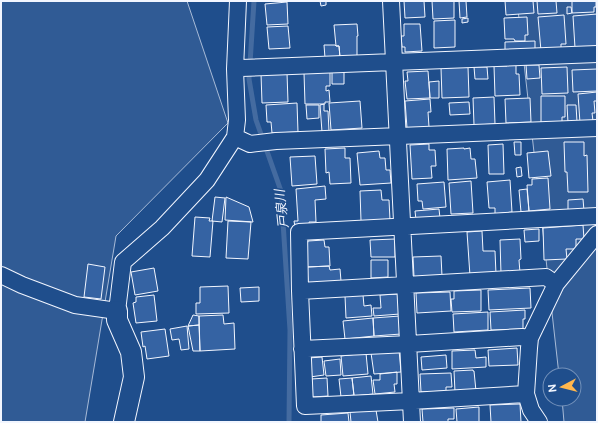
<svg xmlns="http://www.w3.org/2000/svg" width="598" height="423" font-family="'DM Sans','Noto Sans JP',sans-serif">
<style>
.built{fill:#305b95;stroke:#a8bbd7}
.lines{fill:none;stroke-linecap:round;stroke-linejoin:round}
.stream{stroke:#446ba0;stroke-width:5}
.building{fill:#3563a3;stroke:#f2f6ff}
.minor-casing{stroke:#f2f6ff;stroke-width:18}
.tertiary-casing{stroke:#f2f6ff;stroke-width:22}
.minor{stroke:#1f4e8c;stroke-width:16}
.tertiary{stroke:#1f4e8c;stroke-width:20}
.labels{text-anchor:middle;stroke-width:3;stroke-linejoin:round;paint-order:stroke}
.water-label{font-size:13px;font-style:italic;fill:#f2f6ff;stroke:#1f4e8c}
</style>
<rect width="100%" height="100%" fill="#1f4e8c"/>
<path class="built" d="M1,1H187L228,123L116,236L85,422H1Z
M517,1H597V422H564L562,399H574V375H559Z"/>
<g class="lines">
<path class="stream" d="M254,1L249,79L256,120L281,191L290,330L289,422"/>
</g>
<path class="building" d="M320,1H326V5L321,6Z
M404,1H424L425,17L405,18Z
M432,1H454V18L433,19Z
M459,1H466L467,17L460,18Z
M505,1H533L534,13L506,15Z
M537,1H556L557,13L538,14Z
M572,1H596V7H594V12L572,13Z
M287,2L288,24L267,25L265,4Z
M567,7H571L572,13L567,14Z
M597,14V46L575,48L573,16Z
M564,15L566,44H561V49L541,51L538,17Z
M527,17L528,35H525V41H515L514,39H505L504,18Z
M468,18V22L462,23V19Z
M455,20V47L434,48V21Z
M357,24L358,36H357V56L340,57L339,46H336L334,25Z
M404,24H420L422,51L405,52V47H402L401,36H404Z
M288,26L290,48L269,49L267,27Z
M535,41V51L505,52V42Z
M324,45H335L336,46H339L340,58H325Z
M507,65H516V74H519L520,95L495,96L494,66H507Z
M526,65H539L540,78L527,79Z
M468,67L469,97L442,98L441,68Z
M474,67H487L488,79H475Z
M567,67L568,93L542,94L541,68Z
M597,69V91L573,92L572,70Z
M332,71H344V84H332Z
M428,71L430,98L407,99L405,81H408L407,72Z
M330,72V86H326V91L329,90L330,102H325V104H305L304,73Z
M287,73L288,102L262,103L261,74Z
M439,81V98H430L429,82Z
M597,92V101H594L595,113H592L593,121L580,123L578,94Z
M541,96H565V117H562V123H541Z
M494,97L495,124L474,125L473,98Z
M530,98L531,122L506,123L505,99Z
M430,99L431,112H428L429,127L407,128L405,101Z
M360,101L362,128L331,130L329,103Z
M469,102L470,114L450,115L449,103Z
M297,103L298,132L272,133L271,122H267L266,105Z
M324,104V111H328L329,131L322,132L320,105Z
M306,105H319V118L307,119Z
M567,105H576L577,122L568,123Z
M514,142H521V155H515Z
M564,142H584V156L587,155L588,192H568L567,172H565Z
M429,144V150H435L436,166H431L432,178L412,179L410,145Z
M503,144L504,174H489L488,145Z
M345,148V158H350L351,183L330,184L329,172L326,173L325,149Z
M464,148V149L470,148L471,159H475L477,178L448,180L447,149Z
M379,151L380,158H385L386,170H390L391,183L360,185L357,153Z
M548,151L551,176L529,178L527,153Z
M315,156L317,184L292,186L290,157Z
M521,167L522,176L517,177L516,168Z
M548,178L550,209L529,211L527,185H532V179Z
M510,180L512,212L495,214V208H489L487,182Z
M471,181L473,213L451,214L449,183Z
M444,182L446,207L423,209L422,201H418L417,184Z
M325,186L326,199L315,200L316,222H309L310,226L295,227L294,221H298L296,189Z
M527,189L529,211L521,212L519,190Z
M381,190L382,200H389L390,220L361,221L360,191Z
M215,197L225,198L222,222L212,221Z
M226,197L249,207L253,222L225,220Z
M583,199L584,211H568V200Z
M439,209L440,218L416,220L415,211Z
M195,217L210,218L209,221H213L210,257L192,256Z
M228,221L251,222L248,259L226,258Z
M583,225L584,239H576V249H566L567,259L544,260L543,228Z
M539,229V241L525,242L524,230Z
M482,231L483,251H495L496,274L470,276L467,232Z
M395,239V257H371L370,240Z
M520,239L521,259L519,260L520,273L501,274L500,240Z
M324,240L325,247H329L330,266L307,267L306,249L308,241Z
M441,256L442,276L414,277L413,257Z
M371,260H388V277L371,278Z
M88,264L105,267L101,299L84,297Z
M329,266L330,270L340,269L341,281L308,283L307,267Z
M154,268L158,291L135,295L131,272Z
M228,286L229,313L196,314V303H200V287Z
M259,287V301L241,302L240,288Z
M530,288L531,308L489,310L488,290Z
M481,290V311L452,312L451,299H454V291Z
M450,292L451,311L417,313L416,293Z
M398,294L400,314L374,316L373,308H381L380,295Z
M154,295L157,321L136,323L133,303L136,302V297Z
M363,295L364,306L371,305L372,316L346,318L345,296Z
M525,310V319H523V329L491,330L490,312Z
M488,312V330L454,332L453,314Z
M193,315L199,316V325L188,326Z
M223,315L224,324L234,323L235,349L200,351L199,316Z
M400,316L401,334L374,336L373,318Z
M373,318L374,336L345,339L343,321Z
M199,325L200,351H193L188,326Z
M187,326L189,349L181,350L179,339L172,340L170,329Z
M165,329L169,356L147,359L145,346L143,347L141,332Z
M517,348L518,365L489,366L488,350Z
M399,350L401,372L374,374L371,353Z
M475,350L476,358L486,357V367L452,369V351Z
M366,353L368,374L343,376L341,356Z
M446,355L447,368L422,370L421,357Z
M322,357L324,375L310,377L308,358Z
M340,359L341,375L326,376L324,361Z
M473,370V371H474L476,391L455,392L454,371Z
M397,372V384H394L395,392L375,394L373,380H380V374Z
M451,373L452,387H446V391L421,392L420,374Z
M371,376L373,394L354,396L352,378Z
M327,378L328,396L312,397L311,379Z
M352,378L354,395L341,397L339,379Z
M520,404L521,422H491L490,405Z
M479,407V422H457L456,409Z
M454,408V419H448V422H423L422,409Z
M376,410L378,422H351L350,412Z
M348,413L349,422H321V415Z"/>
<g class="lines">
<defs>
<path id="minor" d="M391,1L412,422
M235,69L241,68L394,62L597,54
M235,137L250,144L276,141L597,128
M1,275L22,285L75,305L117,311L123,262L162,228L207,180L235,137L237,120L235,69L238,1
M300,291L299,232L597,216
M530,338L529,348L526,394L531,410L539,422
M302,349L409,344L522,337L530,338L556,284
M526,394L411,401L305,406L300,291L546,277L556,284L597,234"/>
<path id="tertiary" d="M117,311V320L131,352L134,377L124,422"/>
</defs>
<use href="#minor" class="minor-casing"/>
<use href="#tertiary" class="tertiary-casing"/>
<use href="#minor" class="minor"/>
<use href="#tertiary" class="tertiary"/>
</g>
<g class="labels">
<g class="water-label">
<text transform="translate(281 209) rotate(-96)" y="5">戸泉川</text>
</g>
</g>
<rect width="598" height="423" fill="none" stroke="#f2f6ff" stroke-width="4"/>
<g transform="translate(562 387) rotate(263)"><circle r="19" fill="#1f4e8c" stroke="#7391ba"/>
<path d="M0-3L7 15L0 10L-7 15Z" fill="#ffb74d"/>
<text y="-6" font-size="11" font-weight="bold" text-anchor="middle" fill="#f2f6ff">N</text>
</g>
</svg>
